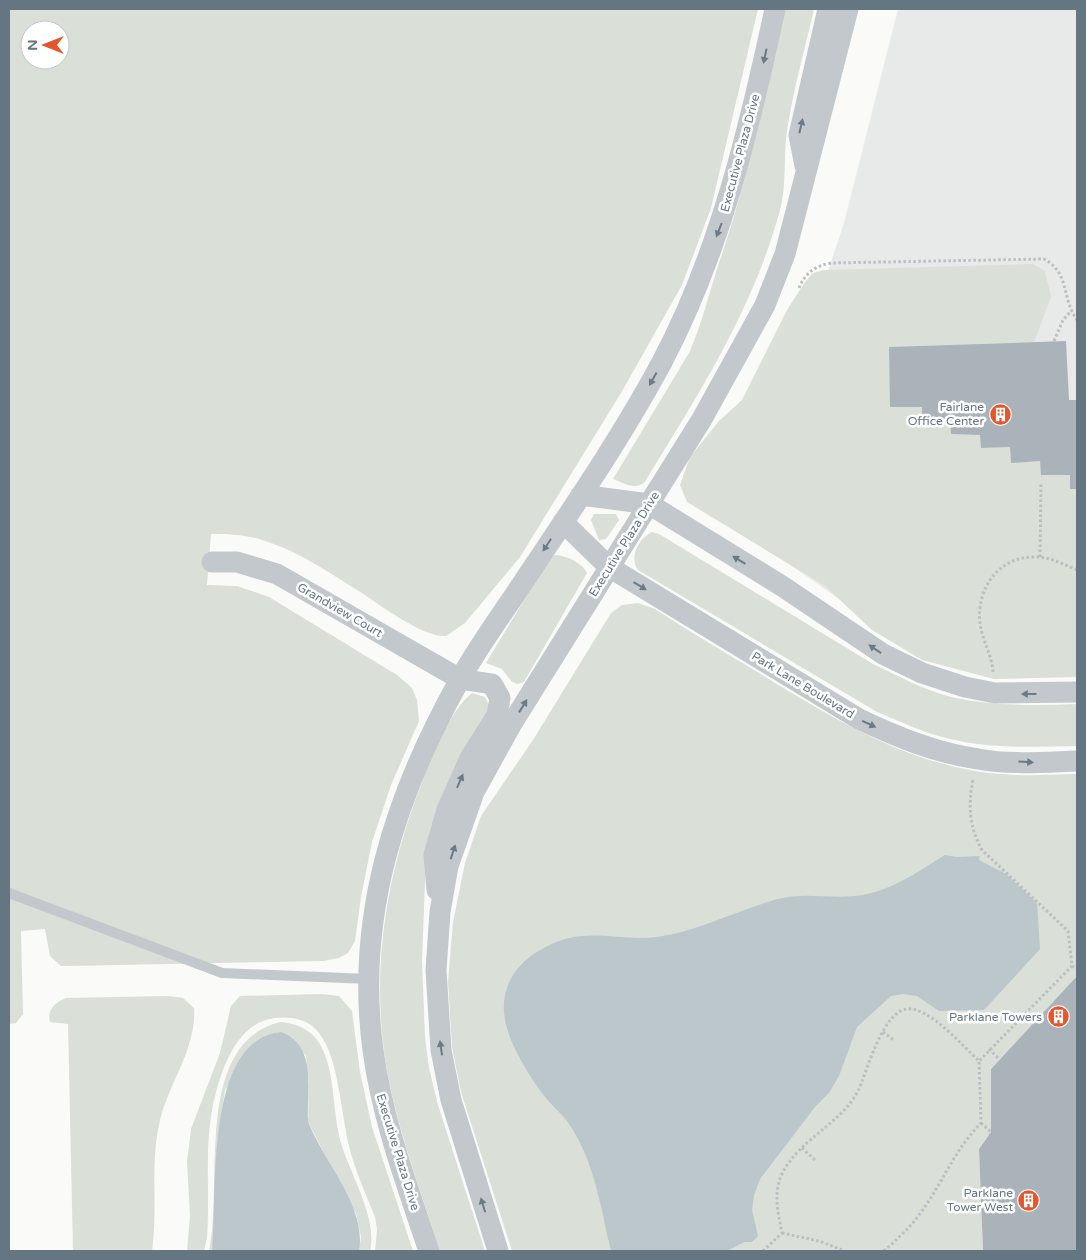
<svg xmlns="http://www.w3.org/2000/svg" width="1086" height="1260" font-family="'Varela Round',sans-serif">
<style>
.built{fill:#e8e9e9}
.green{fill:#dadfd7;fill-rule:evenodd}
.water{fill:#bbc7cb}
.building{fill:#aab3b9}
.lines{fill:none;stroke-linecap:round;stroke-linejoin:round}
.path{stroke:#bbbfc2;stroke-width:3;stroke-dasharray:2.5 2.5;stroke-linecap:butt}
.service{stroke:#c3c8cc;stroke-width:10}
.minor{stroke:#c3c8cc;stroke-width:21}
.oneway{fill:#6a7a87}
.labels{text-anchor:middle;stroke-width:5;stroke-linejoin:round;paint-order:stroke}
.street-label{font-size:12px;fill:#657683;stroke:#fff}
.poi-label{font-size:12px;fill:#657683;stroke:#fff;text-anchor:end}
</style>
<rect width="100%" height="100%" fill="#fafaf8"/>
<path class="built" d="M898,9H1077V670L871,621L687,493L825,280L844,223Z"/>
<path class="green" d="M9,9H758L711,208L682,285L621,393L520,557L465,623L446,636C424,638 380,605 362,593C333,575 303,554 271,543C251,535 232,534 211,534L207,585L237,586L269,597L397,675L412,688L417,700L419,721L391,785L372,842L361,897L355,941L348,953L339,958L323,961L67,966H61L50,956L45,929L21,931L23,1014L16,1023L9,1024ZM30,30H60V60H30Z
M784,9H814C805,49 793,90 787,131C783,156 787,185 780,210C753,310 698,395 644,483C633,490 624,483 613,479L689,353C702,324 709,293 719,263C748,180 764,94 784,9Z
M1033,264L1045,271L1051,297L1034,342L890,347V407H922V422L950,421L951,434L980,435L981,448L1010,447L1011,462L1040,461L1041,475H1070L1071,489H1077V677L994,679L922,660L872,630L825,586L687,502L680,485L690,457L719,421L742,400L787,310L805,282L813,273L824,270Z
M594,514H616L619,520L606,539L599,540L591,520Z
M652,532L659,534L873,664C898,676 924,690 951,697C993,706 1035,706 1077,704V746C1035,747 992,749 950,739C924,733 901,722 877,712L638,570C629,557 638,539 652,532Z
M555,555C565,555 583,563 587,573L524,682L518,684L512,682L502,669L486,663L549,559Z
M638,603L655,609C693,634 733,657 772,681C838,721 897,757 975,771C1008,777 1044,775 1077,774V976L991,1069V1132L979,1149L983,1251H512L461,1092L452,1047L448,981L453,922L465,863L481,816L533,740L611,613L622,605Z
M472,693L485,697L490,707L426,854L422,962L425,1037L429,1068L438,1105L485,1251H440C422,1195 401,1139 389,1081C369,983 384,880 420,788C431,758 447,714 472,693Z
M321,994L339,996L352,1011L360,1072L372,1127L413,1251H375L377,1230L375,1217C366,1194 355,1171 349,1146C341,1114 339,1058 319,1033C309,1019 291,1016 275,1018C233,1022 217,1081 211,1116C205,1156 210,1198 207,1238L204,1251H187L190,1216L187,1162L191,1129L220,1053L231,1006L240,996Z
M168,996L183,998L194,1008C197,1049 167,1085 159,1125C150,1167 158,1209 152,1251H73L68,1024L50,1022C46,1010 56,1002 66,998Z
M280,1022C296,1023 313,1030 321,1046C336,1075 332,1112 341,1143C350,1174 378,1219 370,1251H359L361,1237L356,1214L308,1122L309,1083L306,1056L294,1040L279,1032L265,1036L225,1090L217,1142L216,1219L212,1251H209C224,1186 192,1044 280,1022Z"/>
<path class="water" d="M945,855L957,857L980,856L979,860L1006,874L1037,903L1040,949L984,1010L939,1011L917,996L903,994L891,996L857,1027L839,1076L829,1093L815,1107L760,1179L754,1195L752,1210L758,1236L752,1242H744L727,1251H611C601,1209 595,1164 571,1127C565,1116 554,1108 546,1098C531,1079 509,1044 505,1020C499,988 516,962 544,948C585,925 616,942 657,937C699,931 737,910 778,899C805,892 829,899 855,896C889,893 917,872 945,855Z
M281,1032C312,1043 309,1078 308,1105C308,1111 307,1119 309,1124C325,1163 367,1208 359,1251H212C218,1196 203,1040 281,1032Z"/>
<path class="building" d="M1066,341L1069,400H1077V489H1070V475H1041L1040,461L1011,463L1010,447L981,448L980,435L951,434L950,421L922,422V407H890L889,347Z
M1077,976V1251H983L979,1149L991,1132V1069Z"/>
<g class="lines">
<path class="path" d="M799,288C805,273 815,266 831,263L1044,259C1070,273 1061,297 1077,320
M1054,341L1063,320L1071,311
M1040,557L1041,482
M993,672C992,655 982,640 980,623C976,590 998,557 1033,557C1049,556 1063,564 1077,570
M1072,966L1077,969
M883,1032L895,1041
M989,1049L999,1059
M981,1123L991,1132
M802,1148L815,1160
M782,1233L819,1241L845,1251
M763,1251L782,1233C778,1213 773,1193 782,1174C799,1139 840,1125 858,1091C867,1072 882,1012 907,1009C928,1006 963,1046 979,1061L1072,966L1068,931L982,850C969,826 968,806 973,779
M884,1251C896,1240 909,1229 919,1215C943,1183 952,1153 981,1123L979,1061"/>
<path class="service" d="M9,893L222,973L369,979"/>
<path class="minor" d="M805,166L799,135L828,9
M581,495L649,504L782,586L883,654L922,673L965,687L995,693L1077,692
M563,522L609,567L859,719C897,737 936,753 978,759C1010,765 1045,762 1077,761
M212,562H237L277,574L460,679L492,684L500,698L497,715L470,758L447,810L434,855L437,890
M429,1251C407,1185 382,1119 373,1050C355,917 395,796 459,681C475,652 495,624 514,596C565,519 618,444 662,362C720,252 749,130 775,9
M498,1251L451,1100L441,1050L436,970L440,912L448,866L474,792L511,725L702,419L765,305L785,254L848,9"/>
</g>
<defs><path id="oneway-solid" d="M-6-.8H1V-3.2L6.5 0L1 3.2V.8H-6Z" transform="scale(1.25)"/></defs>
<g class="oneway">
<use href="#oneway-solid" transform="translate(765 56) rotate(102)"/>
<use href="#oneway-solid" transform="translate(801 126) rotate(-77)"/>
<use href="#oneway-solid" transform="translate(719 230) rotate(111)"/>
<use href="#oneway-solid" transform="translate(653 379) rotate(119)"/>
<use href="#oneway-solid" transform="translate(547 545) rotate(123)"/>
<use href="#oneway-solid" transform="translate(739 560) rotate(-149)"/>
<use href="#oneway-solid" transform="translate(640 586) rotate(31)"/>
<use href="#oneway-solid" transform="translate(875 649) rotate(-146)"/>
<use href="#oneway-solid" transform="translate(1029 694) rotate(180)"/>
<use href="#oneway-solid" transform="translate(523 706) rotate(-58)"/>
<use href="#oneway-solid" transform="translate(869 724) rotate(25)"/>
<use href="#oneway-solid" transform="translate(1026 762) rotate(3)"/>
<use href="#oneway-solid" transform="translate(460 781) rotate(-66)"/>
<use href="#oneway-solid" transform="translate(453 852) rotate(-72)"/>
<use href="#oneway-solid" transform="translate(441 1048) rotate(-98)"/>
<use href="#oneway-solid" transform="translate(483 1205) rotate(-107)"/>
</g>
<defs>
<symbol id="building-disc" viewBox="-11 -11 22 22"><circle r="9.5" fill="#e4572e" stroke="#fff"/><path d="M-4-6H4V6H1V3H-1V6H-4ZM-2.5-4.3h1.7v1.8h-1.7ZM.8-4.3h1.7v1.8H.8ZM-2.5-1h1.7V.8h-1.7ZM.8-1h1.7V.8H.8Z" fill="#fff"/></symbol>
</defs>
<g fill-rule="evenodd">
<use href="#building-disc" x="988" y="402" width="25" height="25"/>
<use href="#building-disc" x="1046" y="1004" width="25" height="25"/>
<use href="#building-disc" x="1016" y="1188" width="25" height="25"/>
</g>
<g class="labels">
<g class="street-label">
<text transform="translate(740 153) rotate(-75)" y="4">Executive Plaza Drive</text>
<text transform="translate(624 544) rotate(-58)" y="4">Executive Plaza Drive</text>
<text transform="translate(340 610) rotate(30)" y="4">Grandview Court</text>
<text transform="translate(803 685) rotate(31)" y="4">Park Lane Boulevard</text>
<text transform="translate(398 1152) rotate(73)" y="4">Executive Plaza Drive</text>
</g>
<g class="poi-label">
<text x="984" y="411">Fairlane<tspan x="984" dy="14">Office Center</tspan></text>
<text x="1042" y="1021">Parklane Towers</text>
<text x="1013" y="1197">Parklane<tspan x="1013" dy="14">Tower West</tspan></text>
</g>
</g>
<rect width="1086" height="1260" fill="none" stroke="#657683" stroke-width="20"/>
<g transform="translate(45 45) rotate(270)"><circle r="24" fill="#ffffff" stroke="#c1c8cd"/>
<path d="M0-4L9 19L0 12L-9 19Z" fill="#e4572e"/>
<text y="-8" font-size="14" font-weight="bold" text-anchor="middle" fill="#657683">N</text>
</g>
</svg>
